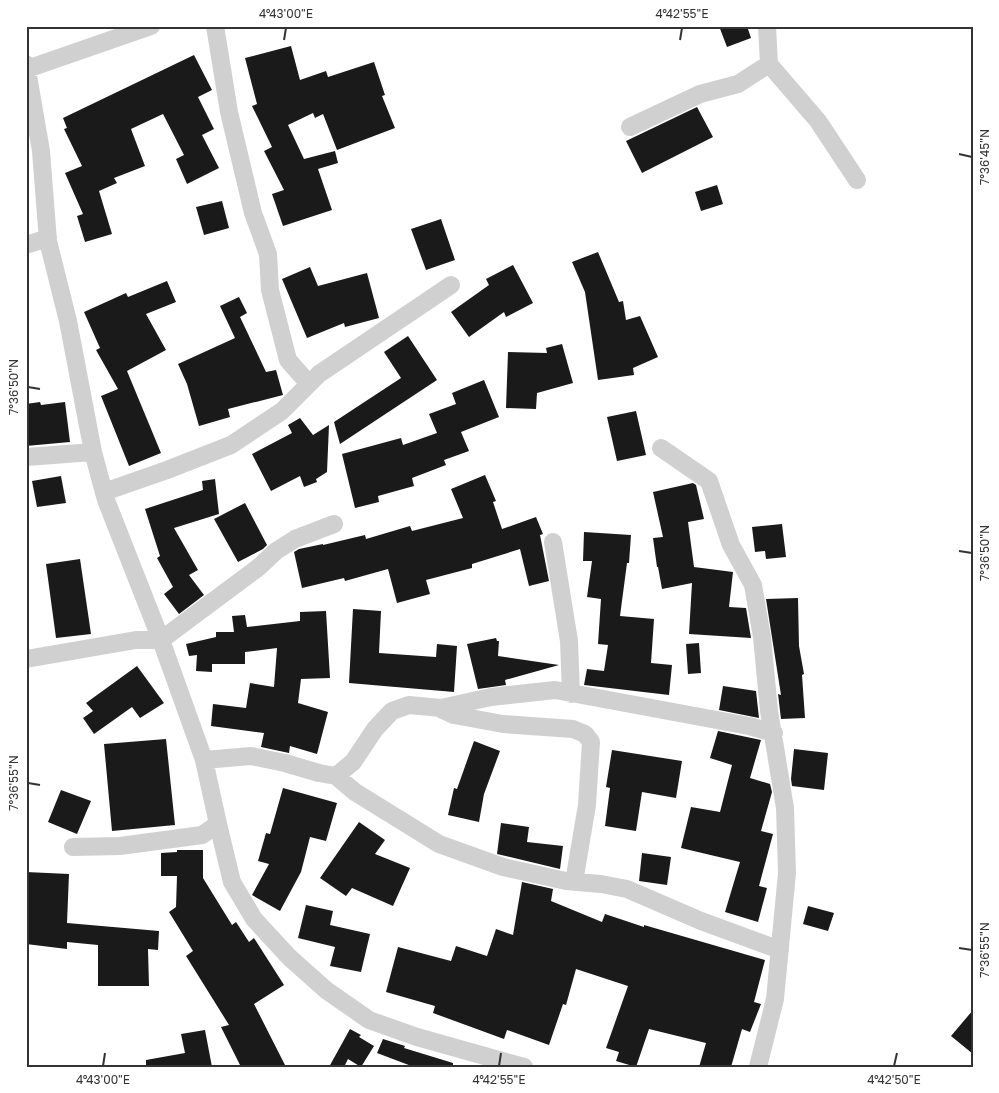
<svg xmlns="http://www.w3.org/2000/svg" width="999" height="1093" font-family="'Golos Text',sans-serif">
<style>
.building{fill:#1a1a1a}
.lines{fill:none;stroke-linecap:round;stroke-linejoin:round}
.street{stroke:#d0d0d0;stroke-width:18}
.ticks{fill:none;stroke:#333;stroke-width:2}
.neatline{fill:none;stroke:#333;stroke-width:2}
.ticks-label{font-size:12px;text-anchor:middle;fill:#333}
</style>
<rect width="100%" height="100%" fill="#fff"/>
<path class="building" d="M719,26H747L751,38L727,47Z
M291,46L300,80L326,71L328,77L374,62L385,95L382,96L395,128L337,150L323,114L315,118L313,113L288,125L304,159L335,151L338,163L318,169L332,210L283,226L272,194L284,190L264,151L272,147L252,106L257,104L245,58Z
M194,55L212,90L198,97L214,129L202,135L219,168L187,184L176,159L184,155L163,114L131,129L145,166L114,178L117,183L99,191L112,234L85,242L77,216L83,214L65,173L82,166L64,129L67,128L63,118Z
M697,107L713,137L642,173L626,141Z
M717,185L723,204L701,211L695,192Z
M222,201L229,228L204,235L196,207Z
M441,219L455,260L426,270L411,229Z
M598,252L619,302L623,301L626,320L640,316L658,357L633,368L634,375L598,380L585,292L572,262Z
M513,265L533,303L506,317L504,312L469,337L451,312L489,285L486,279Z
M310,267L318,286L367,273L379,318L345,327L344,323L307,338L282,279Z
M167,281L176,302L146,314L166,350L127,371L161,453L129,466L101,396L118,389L96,350L100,348L84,312L126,293L128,297Z
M239,297L247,313L240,317L266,372L276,370L283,395L228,409L230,417L199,426L187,384L178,364L235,338L220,306Z
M408,336L437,380L340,444L334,422L401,378L384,352Z
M562,344L573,383L537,393L536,409L506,408L508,352L547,353L546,348Z
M484,380L499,417L461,432L469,451L444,460L446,465L412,478L414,486L378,496L379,502L355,508L342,454L401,438L403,445L437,433L429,414L456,404L452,393Z
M40,402L41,405L65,402L70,442L26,446V404Z
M636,411L646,455L617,461L607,417Z
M300,418L313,435L329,425L327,472L316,479L317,482L304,487L300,476L271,491L252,454L292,433L288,425Z
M485,475L496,501L493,502L502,529L536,517L543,534L540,535L549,581L529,586L520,549L472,564V568L426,580L430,594L397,603L388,569L345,581L344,578L302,588L294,552L299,549L323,544V545L365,535L366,539L410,526L412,531L463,518L451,489Z
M61,476L66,503L37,507L32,481Z
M215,479L219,514L174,528L198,570L189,575L204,595L179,614L164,594L173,587L157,558L160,556L145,509L203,490L202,481Z
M693,483L696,485L704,519L688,522L694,567L733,572L729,607L746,608L751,638L689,634L692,583L662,589L658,567H657L653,538L663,537L653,492Z
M245,503L267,545L263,549L238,562L214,519Z
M782,524L786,557L766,559L765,551L755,552L752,527Z
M584,532L631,535L629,563H627L620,616L654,619L651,663L672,665L669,695L584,685L587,669L604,671L608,645L598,644L601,599L587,597L592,561H583Z
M80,559L91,634L56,638L46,564Z
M798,598L799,646L804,674L802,675L805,718L781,719L778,694L781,695L766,599Z
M353,609L381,611L379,653L436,657L437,644L457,646L454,692L349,683Z
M326,611L330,678L301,679L298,703L328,712L317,754L290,746L289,753L261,747L264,733L211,726L213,704L246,708L250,683L274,687L277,648L245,652V664H212V672L196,671L197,655L189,656L186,644L216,637V632H234L232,616L245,615L247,627L300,621V612Z
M496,638L497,641H499L498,656L559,665L505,680L506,685L478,689L467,644Z
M699,643L701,673L688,674L686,644Z
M137,666L164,703L140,718L132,707L94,734L83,718L93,711L86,703Z
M723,686L756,691L759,718L719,710Z
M718,731L761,740L750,778L770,784L772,792L761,831L773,834L759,886L767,888L758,922L725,912L740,862L681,848L691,807L720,812L732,765L710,758Z
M166,739L175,825L112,831L104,744Z
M474,741L500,751L484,794L479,822L448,815L454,788L457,789Z
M794,749L828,753L824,790L792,786L791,779Z
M612,750L682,761L676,798L642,792L636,831L605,826L610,788L606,787Z
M283,788L337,803L326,841L310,837L301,872L280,911L252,895L269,864L258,861L266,833L270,834Z
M61,790L91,801L77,834L48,822Z
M359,822L385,840L375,854L410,868L393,906L352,888L346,896L320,878Z
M501,823L529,827L527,842L563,846L560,869L497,854Z
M177,850H203V878L232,925L236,922L249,942L254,938L284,985L254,1004L286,1067H241L221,1027L229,1025L186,956L193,951L169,912L176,907L177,876H161V853L177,852Z
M642,853L671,857L667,885L639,881Z
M26,872L69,874L67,923L159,931L158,950L148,949L149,986H98V945L67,942V949L26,944L29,909H26Z
M522,882L553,889L551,901L602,922L605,914L644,927V925L765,960L754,1002L761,1004L750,1032L742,1029L731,1067H699L706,1043L649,1029L636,1067L616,1061L619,1052L606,1048L628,986L576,969L566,1005L563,1004L549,1045L507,1030L504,1039L433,1013L435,1006L386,992L398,947L451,961L456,946L487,956L496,929L513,935Z
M306,905L333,911L330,925L370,934L361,972L330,966L335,947L298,938Z
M808,906L834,913L828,931L803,924Z
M973,1010V1054L951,1036Z
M350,1029L361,1035L359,1037L374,1046L361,1067L348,1059L344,1067H329Z
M205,1030L212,1067H146V1060L185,1053L181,1034Z
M383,1039L405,1046L404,1048L453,1063V1067H414L377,1053Z"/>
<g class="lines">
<path class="street" d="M215,26L229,112L253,213L268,254L270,290L288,360L309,384
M767,26L769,64L818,121L857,180
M26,64L41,151L48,241L68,321L93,452L106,500L161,640L204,760L218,824L232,882L254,919L289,957L326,990L369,1020L417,1037L524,1067
M27,69L151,26
M630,127L700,94L738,84L769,64
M26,245L48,238
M661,448L709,481L731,545L753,585L762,637L769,711L785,808L787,873L775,999L758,1067
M26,457L93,452
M104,492L167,470L231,445L282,411L319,374L451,285
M553,542L569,641L571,694
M26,659L136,640H161L259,567L276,551L295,539L334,524
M441,709L454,715L503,724L573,729L585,734L591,742L587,805L574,882
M204,760L251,756L285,763L319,773L336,776L355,792L439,844L503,867L566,881L601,884L627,889L701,921L780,950
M336,776L353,762L375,729L392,711L409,705L441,708L491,697L555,690L749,726L774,733
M73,847L120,846L202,835L218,824"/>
</g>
<path class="ticks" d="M284,40L286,28M680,40L682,28M959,154L972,157M28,387L40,389M959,551L972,553M28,783L40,785M959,948L972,950M103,1066L105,1053M499,1066L501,1053M894,1066L897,1053"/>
<rect width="999" height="1093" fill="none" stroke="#ffffff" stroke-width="55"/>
<rect x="28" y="28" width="944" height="1038" class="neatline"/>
<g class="ticks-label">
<text x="286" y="18">4°43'00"E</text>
<text x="682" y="18">4°42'55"E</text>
<text transform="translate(985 157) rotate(-90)" y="4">7°36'45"N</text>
<text transform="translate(14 387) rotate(-90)" y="4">7°36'50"N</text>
<text transform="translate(985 553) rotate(-90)" y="4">7°36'50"N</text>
<text transform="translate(14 783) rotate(-90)" y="4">7°36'55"N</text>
<text transform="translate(985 950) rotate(-90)" y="4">7°36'55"N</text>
<text x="103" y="1084">4°43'00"E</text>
<text x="499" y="1084">4°42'55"E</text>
<text x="894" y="1084">4°42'50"E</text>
</g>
</svg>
